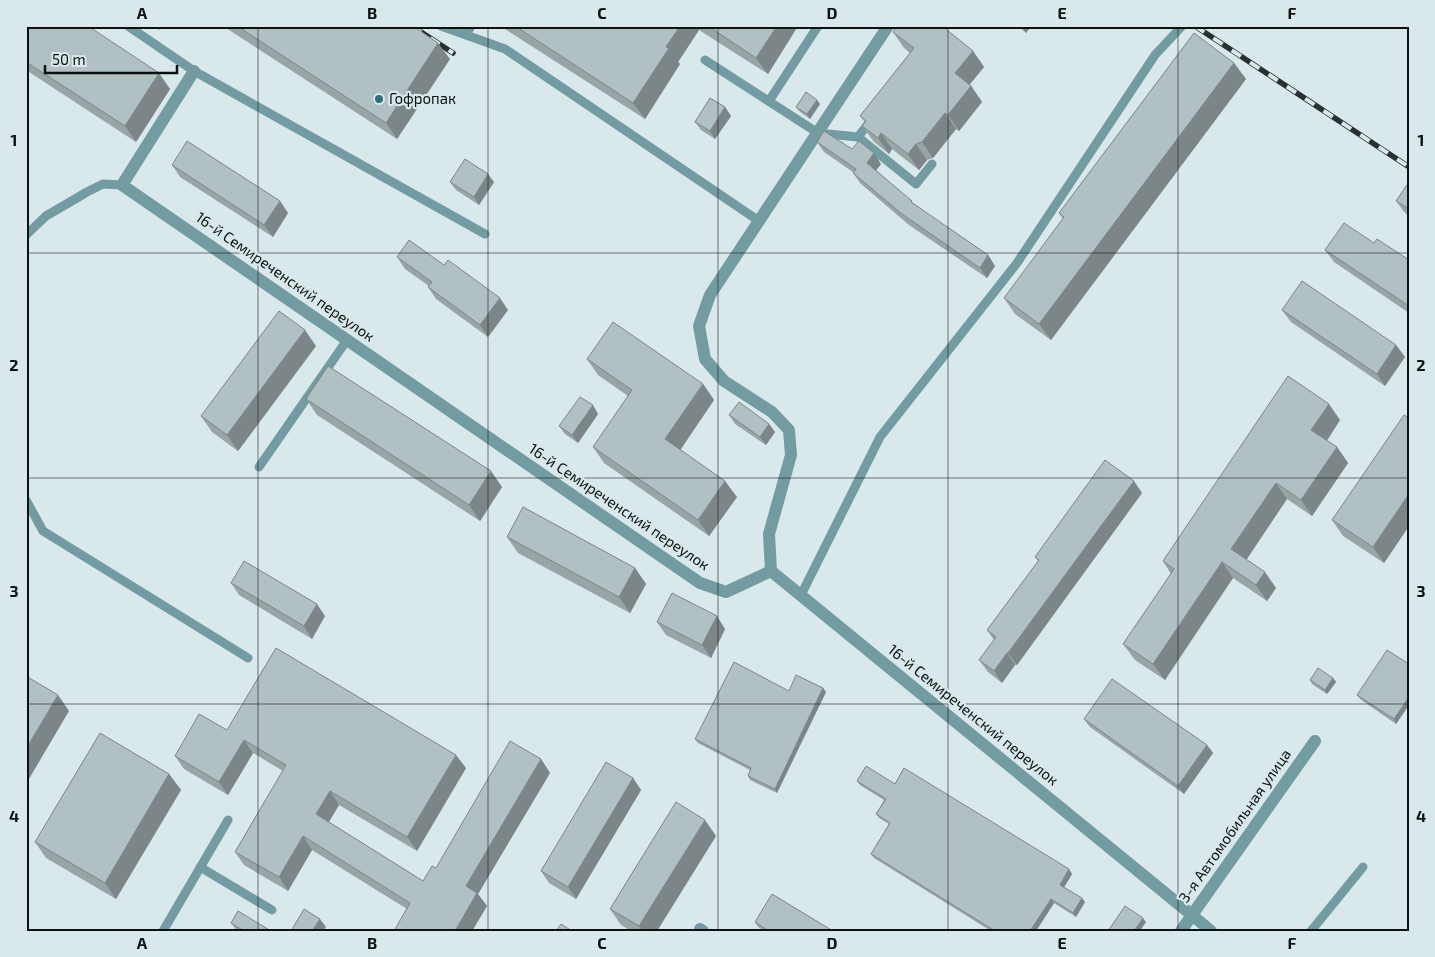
<svg xmlns="http://www.w3.org/2000/svg" width="1435" height="957" font-family="'Exo 2',sans-serif">
<style>
.lines{fill:none;stroke-linecap:round;stroke-linejoin:round}
.service{stroke:#729ca1;stroke-width:9}
.minor{stroke:#729ca1;stroke-width:12}
.tertiary{stroke:#729ca1;stroke-width:12}
.rail-casing{stroke:#2a3031;stroke-width:5.5}
.rail{stroke:#d9e8ea;stroke-width:4;stroke-dasharray:11;stroke-linecap:butt}
.wall{fill:#98a5a7}
.shaded-wall{fill:#7c8688}
.building{fill:#b1c0c2;stroke:#7c8688}
.grid{fill:none;stroke:#0c1112;stroke-width:1;stroke-opacity:0.55}
.poi-dot{fill:#29727a;stroke:#d9e8ea;stroke-width:2}
.labels{text-anchor:middle;stroke-width:4.5;stroke-linejoin:round;paint-order:stroke}
.poi-label{font-size:15px;fill:#0c1112;stroke:#d9e8ea;text-anchor:start}
.street-label{font-size:15px;fill:#0c1112;stroke:#d9e8ea}
.neatline{fill:none;stroke:#0c1112;stroke-width:2}
.grid-label{font-size:16px;text-anchor:middle;font-weight:bold;fill:#0c1112}
</style>
<rect width="100%" height="100%" fill="#d9e8ea"/>
<g class="lines">
<path class="service" d="M128,26L194,71L485,234
M441,26L505,49L759,221
M466,35L471,26
M705,60L818,133L858,137
M769,101L818,26
M872,119L858,137L916,184L932,164
M26,235L46,216L87,192L103,184L122,185
M259,467L347,340
M26,500L43,531L248,658
M801,595L880,437L1017,263L1155,55L1182,26
M200,867L272,910
M163,931L228,820
M1311,931L1363,867"/>
<path class="minor" d="M194,71L122,185L700,583L726,592L771,571L1192,915L1315,741
M771,571L769,534L791,455L789,430L772,412L724,381L705,359L699,326L710,295L888,26
M700,929L703,931"/>
<path class="tertiary" d="M1181,931L1192,915L1211,931"/>
<defs>
<path id="rail" d="M412,26L453,53
M1195,26L1409,167"/>
</defs>
<use href="#rail" class="rail-casing"/>
<use href="#rail" class="rail"/>
</g>
<path class="wall" d="M26,26L170,89L136,142L26,70Z
M223,26H413L450,59L397,139Z
M504,26H798L768,74L699,30L678,62L680,64L645,119L505,29Z
M1018,26H1031L1026,33Z
M893,32L973,51L984,67L970,84L982,102L959,131L956,129L933,158L927,160L919,170L892,149L889,154L874,142L862,126L865,122L860,116L910,53L904,48Z
M1234,63L1246,79L1051,340L1015,314L1004,298L1063,219L1059,213Z
M820,104L810,119L799,111L796,107Z
M725,107L731,116L715,139L701,130L695,122Z
M817,142L852,149L881,164L876,170L915,205L988,255L995,266L987,278L909,225L860,183L853,173V172L824,152Z
M172,165L288,213L273,237L180,177Z
M450,182H494L479,205L456,190Z
M1409,182V216L1405,213L1396,201Z
M1374,243L1409,260V313L1334,262L1325,250Z
M397,257L444,265L508,310L488,337L436,299L428,287L429,286L405,269Z
M1282,310L1396,345L1405,357L1385,386L1291,322Z
M316,346L238,451L212,432L201,416Z
M587,359L703,384L714,400L680,449L737,497L709,536L604,463L593,447L628,396L598,375Z
M306,399L502,487L480,521L317,415Z
M598,414L578,443L565,434L559,426Z
M729,415L769,424L775,432L766,445L735,424Z
M1409,418V526L1384,563L1343,536L1332,520Z
M1340,420L1327,441L1337,447L1348,463L1312,516L1287,499L1246,559L1276,588L1267,601L1233,578L1165,680L1135,660L1123,644L1171,574L1163,561Z
M1142,493L1017,665H1015L1002,683L988,672L979,660L994,640L987,630L1038,561L1035,557Z
M507,537L635,568L646,584L630,613L518,553Z
M231,583L325,616L312,639L239,595Z
M657,622L725,629L711,658L666,635Z
M1409,664V705L1396,724L1360,699L1357,695Z
M1333,678L1336,682L1327,694L1312,684L1310,680Z
M823,688L826,692L777,793L750,780L748,776L750,770L698,743L695,739L789,691Z
M1084,719L1207,745L1213,753L1184,794L1090,727Z
M227,730L466,768L417,851L339,805L329,822L423,881L541,759L550,773L478,894L487,906L472,931H394L407,909L312,850L288,891L244,865L235,852L283,771L253,753L228,795L184,769L175,756Z
M169,774L181,790L116,899L46,858L35,842Z
M633,778L641,790L576,899L549,883L541,871Z
M857,781L895,784L1072,874L1064,887L1085,902L1076,917L1054,903L1036,931H991L874,858L871,854L889,824L879,818L876,814L884,800L860,785Z
M716,836L657,931H631L621,925L610,909Z
M755,922L833,931H765L758,927Z
M231,923L271,931H237Z"/>
<path class="shaded-wall" d="M156,26H162L159,30Z
M680,26H697L699,30L678,62L680,64L645,119L633,103L666,47Z
M777,26H798L768,74L756,58Z
M1022,26H1031L1026,33Z
M438,43L450,59L397,139L386,123Z
M973,51L984,67L966,89L955,73Z
M1234,63L1246,79L1051,340L1039,324Z
M159,73L170,89L136,142L125,126Z
M971,86L982,102L959,131L948,115Z
M817,100L820,104L810,119L807,114Z
M725,107L731,116L715,139L710,131Z
M945,113L956,129L933,158L922,142Z
M881,133L892,149L889,154L878,138Z
M916,144L927,160L919,170L908,154Z
M874,153L881,164L874,173L867,163Z
M488,174L494,182L479,205L474,197Z
M280,201L288,213L273,237L264,225Z
M988,255L995,266L987,278L980,268Z
M500,298L508,310L488,337L480,325Z
M305,330L316,346L238,451L227,435Z
M1396,345L1405,357L1385,386L1377,374Z
M703,384L714,400L677,455L665,439Z
M1329,404L1340,420L1323,446L1311,430Z
M593,405L598,414L578,443L572,435Z
M769,424L775,432L766,445L760,437Z
M1337,447L1348,463L1312,516L1301,500Z
M491,471L502,487L480,521L469,505Z
M725,481L737,497L709,536L698,520Z
M1134,481L1142,493L1017,665L1008,653Z
M1276,483L1287,499L1243,565L1231,549Z
M1409,494V526L1384,563L1373,547Z
M1222,562L1233,578L1165,680L1153,664Z
M635,568L646,584L630,613L619,597Z
M1265,572L1276,588L1267,601L1256,585Z
M317,604L325,616L312,639L304,626Z
M717,616L725,629L711,658L702,645Z
M1007,653L1015,665L1002,683L994,671Z
M1333,678L1336,682L1327,694L1325,690Z
M823,688L826,692L777,793L775,789Z
M58,695L69,711L26,784V749Z
M1409,697V705L1396,724L1394,719Z
M244,740L253,753L228,795L219,782Z
M1207,745L1213,753L1184,794L1178,786Z
M456,755L466,768L417,851L407,837Z
M541,759L550,773L478,894L487,906L472,931H455L466,886Z
M169,774L181,790L116,899L105,883Z
M633,778L641,790L576,899L568,887Z
M330,791L339,805L325,828L316,814Z
M705,820L716,836L657,931H642L639,926Z
M303,836L312,850L288,891L279,877Z
M1069,869L1072,874L1063,889L1060,885Z
M1082,898L1085,902L1076,917L1073,913Z
M1051,899L1054,903L1036,931H1030Z
M1143,918L1146,922L1140,931H1134Z
M320,919L326,927L323,931H312Z"/>
<path class="building" d="M26,26H88L159,73L125,126L26,62Z
M237,26H413L438,43L386,123Z
M515,26H680L666,47L669,48L633,103Z
M708,26H777L756,58Z
M897,26H942L973,51L955,73L971,86L948,115L945,113L922,142L916,144L908,154L881,133L878,138L862,126L866,121L860,116L914,48L893,32Z
M1194,33L1234,63L1039,324L1004,298L1064,217L1059,213Z
M806,92L817,100L807,114L796,107Z
M710,98L725,107L710,131L695,122Z
M824,131L852,149L859,141L874,153L867,163L912,201L911,202L988,255L980,268L902,214L853,173L856,169L817,142Z
M187,141L280,201L264,225L172,165Z
M465,159L488,174L474,197L450,182Z
M1409,182V209L1396,201Z
M1344,223L1374,243L1377,239L1409,260V306L1325,250Z
M409,240L444,265L448,260L500,298L480,325L428,287L432,282L397,257Z
M1302,281L1396,345L1377,374L1282,310Z
M279,311L305,330L227,435L201,416Z
M613,322L703,384L665,439L725,481L698,520L593,447L632,390L587,359Z
M328,366L491,471L469,505L306,399Z
M1288,376L1329,404L1311,430L1337,447L1301,500L1276,483L1231,549L1265,572L1256,585L1222,562L1153,664L1123,644L1174,569L1163,561Z
M580,397L593,405L572,435L559,426Z
M739,402L769,424L760,437L729,415Z
M1404,415L1409,418V494L1373,547L1332,520Z
M1105,460L1134,481L1008,653H1007L994,671L979,660L996,637L987,630L1039,560L1035,557Z
M523,507L635,568L619,597L507,537Z
M244,561L317,604L304,626L231,583Z
M672,593L717,616L702,645L657,622Z
M276,648L456,755L407,837L330,791L316,814L423,881L432,866L436,868L510,741L541,759L466,886L477,893L455,931H394L410,903L303,836L279,877L235,852L286,765L244,740L219,782L175,756L199,714L227,730Z
M1387,650L1409,664V697L1394,719L1357,695Z
M734,662L789,691L796,675L823,688L775,789L748,776L751,768L695,739Z
M1318,668L1333,678L1325,690L1310,680Z
M26,676L58,695L26,749Z
M1112,679L1207,745L1178,786L1084,719Z
M100,733L169,774L105,883L35,842Z
M606,762L633,778L568,887L541,871Z
M866,766L895,784L904,768L1069,869L1060,885L1082,898L1073,913L1051,899L1030,931H995L871,854L890,823L876,814L886,799L857,781Z
M676,802L705,820L639,926L610,909Z
M772,894L833,931H769L755,922Z
M1125,906L1143,918L1134,931H1108Z
M304,909L320,919L312,931H291Z
M238,911L271,931H244L231,923Z
M561,924L572,931H556Z"/>
<path class="grid" d="M258,26V931M488,26V931M718,26V931M948,26V931M1178,26V931M26,253H1409M26,478H1409M26,704H1409"/>
<circle class="poi-dot" cx="379" cy="99" r="5"/>
<g class="labels">
<g class="poi-label">
<text x="389" y="104">Гофропак</text>
</g>
<g class="street-label">
<text transform="translate(285 277) rotate(35)" y="5">16-й Семиреченский переулок</text>
<text transform="translate(619 507) rotate(34)" y="5">16-й Семиреченский переулок</text>
<text transform="translate(973 715) rotate(39)" y="5">16-й Семиреченский переулок</text>
<text transform="translate(1235 826) rotate(-55)" y="5">3-я Автомобильная улица</text>
</g>
</g>
<rect width="1435" height="957" fill="none" stroke="#d9e8ea" stroke-width="55"/>
<path d="M45 65v8h132v-8" fill="none" stroke="#0c1112" stroke-width="2.5"/>
<text x="52" y="65" font-size="15" fill="#0c1112" stroke="#d9e8ea" stroke-width="4" paint-order="stroke">50 m</text>
<rect x="28" y="28" width="1380" height="902" class="neatline"/>
<g class="grid-label">
<text x="142" y="19">A</text>
<text x="372" y="19">B</text>
<text x="602" y="19">C</text>
<text x="832" y="19">D</text>
<text x="1062" y="19">E</text>
<text x="1292" y="19">F</text>
<text x="14" y="146">1</text>
<text x="1421" y="146">1</text>
<text x="14" y="371">2</text>
<text x="1421" y="371">2</text>
<text x="14" y="597">3</text>
<text x="1421" y="597">3</text>
<text x="14" y="822">4</text>
<text x="1421" y="822">4</text>
<text x="142" y="949">A</text>
<text x="372" y="949">B</text>
<text x="602" y="949">C</text>
<text x="832" y="949">D</text>
<text x="1062" y="949">E</text>
<text x="1292" y="949">F</text>
</g>
</svg>
